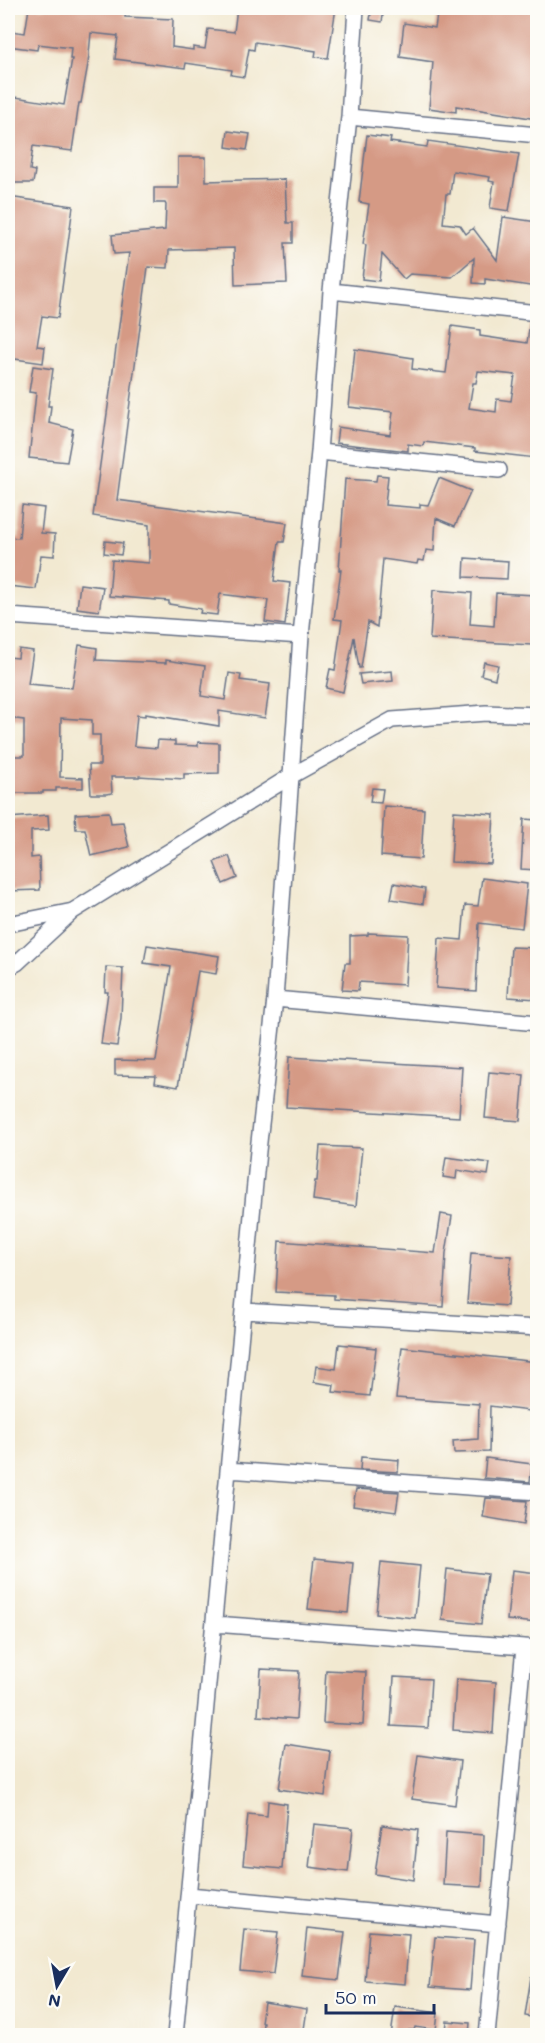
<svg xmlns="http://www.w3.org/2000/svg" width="545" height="2043" font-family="Mali,sans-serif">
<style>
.building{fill:#d59a85;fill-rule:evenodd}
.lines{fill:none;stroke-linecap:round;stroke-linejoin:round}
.minor-casing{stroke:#667086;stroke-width:18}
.minor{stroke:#fff;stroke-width:15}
</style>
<rect width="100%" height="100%" fill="#fdfcf7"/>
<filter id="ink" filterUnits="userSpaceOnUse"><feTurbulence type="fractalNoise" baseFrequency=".0167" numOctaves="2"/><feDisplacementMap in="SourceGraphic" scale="12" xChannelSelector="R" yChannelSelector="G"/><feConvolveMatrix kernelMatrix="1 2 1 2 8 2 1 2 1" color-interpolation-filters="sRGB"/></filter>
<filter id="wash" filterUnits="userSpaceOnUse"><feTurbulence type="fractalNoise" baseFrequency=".008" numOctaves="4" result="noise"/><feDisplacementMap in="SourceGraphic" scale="24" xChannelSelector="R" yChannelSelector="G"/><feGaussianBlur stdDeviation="1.35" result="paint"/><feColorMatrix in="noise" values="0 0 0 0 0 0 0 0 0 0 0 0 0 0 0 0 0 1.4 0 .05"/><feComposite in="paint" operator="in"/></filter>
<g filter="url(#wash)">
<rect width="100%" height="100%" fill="#f2e9d1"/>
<g id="blocks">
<path class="building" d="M29,8H126L125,17L173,19L172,47L193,50V47L205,49L208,29L234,32L237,8H297L322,11V8H336L328,58L315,57L316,51L255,42L254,50L249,49L244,77L231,75L232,70L186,63L185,68L115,59L118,36L91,33L88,64L81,103H79L72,151L33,146L30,170L35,171L33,183H8L15,130L11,129L16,97L64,105L72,59H70L71,48L38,44L37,50L8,46L10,31L25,33Z
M372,8H384L382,22L370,20Z
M438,8H537V119L456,106V112L429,108L433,62L400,57L404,23L435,28Z
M228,131L250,134L247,150L226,147Z
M367,135L391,138L390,142L427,147L428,141L519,154L509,211L490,208L494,182L489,181L490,177L453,171L450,194H446L443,223L460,225L466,234L473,228L497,260L503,217L537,222V275L536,287L485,279V284L473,283L474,258L452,277L410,274L404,279L382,254L379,281L362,279L366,245L363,244L369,204L359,202Z
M178,157H206V181L285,179L287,223H293V243H285L287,283L235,285L234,248L169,250L168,268L148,267L117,500L287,523L284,542H279L274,581L290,583L285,625L265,622L268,600L220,594L217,615L200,613L201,609L169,604V601L109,596L112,560L149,563V525L93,516L129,253L114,254L112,235L165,230L166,205L165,203H154V188H178Z
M8,197L73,206L58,318L42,316L37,346L45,347L43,363L8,358V261L12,231H8Z
M530,322L537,323L536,458L475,451V448L424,442L423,446L408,444V451L336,443L338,427L390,435L393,412L349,407L355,349L413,358L412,369L446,373L452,326L480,330V336L527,343ZM478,371L515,375L511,401L497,399L496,412L469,408L473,383H476Z
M33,366L53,369L48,406H51L49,423L73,429L67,462L29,458L36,393L29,392Z
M377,475L388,476L385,505L420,508V504L428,505L439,478L471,491L455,526L436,518L434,551L426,550L424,561L418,560L417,564L383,559L377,627L368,622L361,668H359L354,637L343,692L326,688L330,669L335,670L342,620L334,619L341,570H339L345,479L376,481Z
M22,505L44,508L41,533L55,534L54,556L41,555L36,589L8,586V537L19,538Z
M105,541L123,543L121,555L104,553Z
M465,558L508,561L507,579L464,577Z
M80,584L103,587L99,611L77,608Z
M433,590L472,593L470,624L494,626L496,593L535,595L532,645L430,639Z
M79,645L97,648L96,660L166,663V660L205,666L201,696L225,700L229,673L241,675L240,680L270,684L265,718L219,711V726L145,714V716L137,715L134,746L157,748L158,740L175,741V745L198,746V742L219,743V773L184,774V779L139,776V777H111L112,793L106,794H91L89,765H100V735H92V720L61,718L60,777L83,778V788H56V791H43V793H8V756H24V720L8,718V657L18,658L19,649L33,651L28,684L72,688Z
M484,662L498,665L495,679L481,675Z
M392,671L393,681L361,684L359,674Z
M372,788L383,789L381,803L370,802Z
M384,806L424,809L421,859L381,856Z
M454,811L494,814L491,864L451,862Z
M109,812L111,823L123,822L129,847L91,856L85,829H76L75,814Z
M48,815L49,830L31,831V858L39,857L40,890L8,891V818Z
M524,819L537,820V870L521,869Z
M229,856L237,878L223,884L214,862Z
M482,878L527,884L522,928L479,923L476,991L436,988L439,938L462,940L465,905L478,906Z
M394,883L425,889L423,904L391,899Z
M368,933L408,935L405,985L359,982L358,991L342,990L345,963H350V936L368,935Z
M147,945L219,956L216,974L198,971L178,1087L155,1083L156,1076L115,1075V1060L156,1061L171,967L144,963Z
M511,947L537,948V999L508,997Z
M106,967L123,968L121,1018L117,1046L101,1044L108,992H105Z
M289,1057L462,1067L459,1117L286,1107Z
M489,1072L524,1075L520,1121L485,1118Z
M320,1146L362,1148L356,1206L313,1200L315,1181H317Z
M446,1157L490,1163L488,1175L457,1170L456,1179L443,1177Z
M441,1214L452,1216L446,1253L443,1307L334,1299V1295L276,1292L279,1241L435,1253Z
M471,1253L511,1256L507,1306L467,1303Z
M339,1344L376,1348L370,1396L333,1392L334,1385L314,1382L316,1366L336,1369Z
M402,1347L537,1362V1412L490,1406L489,1452L454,1453L453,1441L478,1439L479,1404L396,1398Z
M361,1457L399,1460L398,1472L360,1470Z
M486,1458L532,1464L530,1482L484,1478Z
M356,1489L399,1492L396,1512L353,1506Z
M486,1498L527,1501L524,1524L483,1517Z
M314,1559L353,1563L348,1613L308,1609Z
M381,1562L420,1566L415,1618L376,1614Z
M447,1569L487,1574L481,1624L442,1620Z
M512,1570L537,1573V1623L507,1620Z
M261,1669L299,1671L296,1719L258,1716Z
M326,1670L366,1672L363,1725L323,1723Z
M394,1677L431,1679L428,1728L391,1726Z
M456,1679L496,1682L493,1733L453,1730Z
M286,1744L330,1751L325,1796L279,1789Z
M418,1755L460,1761L455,1805L412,1799Z
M268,1801L287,1804L282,1869L243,1865L248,1814L267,1816Z
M314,1824L353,1828L348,1872L309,1867Z
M382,1825L418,1830L413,1880L375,1874Z
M446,1832L484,1835L482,1887L443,1885Z
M307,1928L345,1932L339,1980L302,1976Z
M244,1929L278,1932L273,1974L240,1971Z
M369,1931L409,1934L405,1984L365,1981Z
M435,1937L474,1940L470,1990L430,1987Z
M531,1977H537V2018L525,2016Z
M264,2002L307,2009L303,2036H262L263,2022H261Z
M395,2007L438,2013L436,2030L415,2027L414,2030H409L408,2036H391Z
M447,2021L470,2023L469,2034L446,2032Z"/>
</g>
</g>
<g filter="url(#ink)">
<use href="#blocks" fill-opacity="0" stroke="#667086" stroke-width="1.5"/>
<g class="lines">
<defs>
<path id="minor" d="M349,117L538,135
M331,291L538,313
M319,452L499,470
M8,616L301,636
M8,924L73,911
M8,968L17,963L73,911L291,776L392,720L486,713L538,715
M275,999L538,1023
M244,1311L538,1328
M228,1470L538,1492
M214,1624L538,1648
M189,1895L498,1924
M175,2036L258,1151L275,999L301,636L319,452L331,291L349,117L356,8
M487,2036L524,1647"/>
</defs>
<use href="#minor" class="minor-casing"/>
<use href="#minor" class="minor"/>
</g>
</g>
<rect width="545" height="2043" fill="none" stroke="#fdfcf7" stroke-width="30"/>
<g transform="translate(57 1986) rotate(190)" stroke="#fdfcf7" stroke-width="4.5" paint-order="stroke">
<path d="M0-4.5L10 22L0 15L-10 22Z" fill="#1b2f5e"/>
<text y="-9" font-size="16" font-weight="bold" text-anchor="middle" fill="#1b2f5e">N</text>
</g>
<path d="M326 2004v9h108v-9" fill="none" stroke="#1b2f5e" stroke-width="3"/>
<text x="335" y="2004" font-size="18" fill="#1b2f5e" stroke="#fdfcf7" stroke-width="4.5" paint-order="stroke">50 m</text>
</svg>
